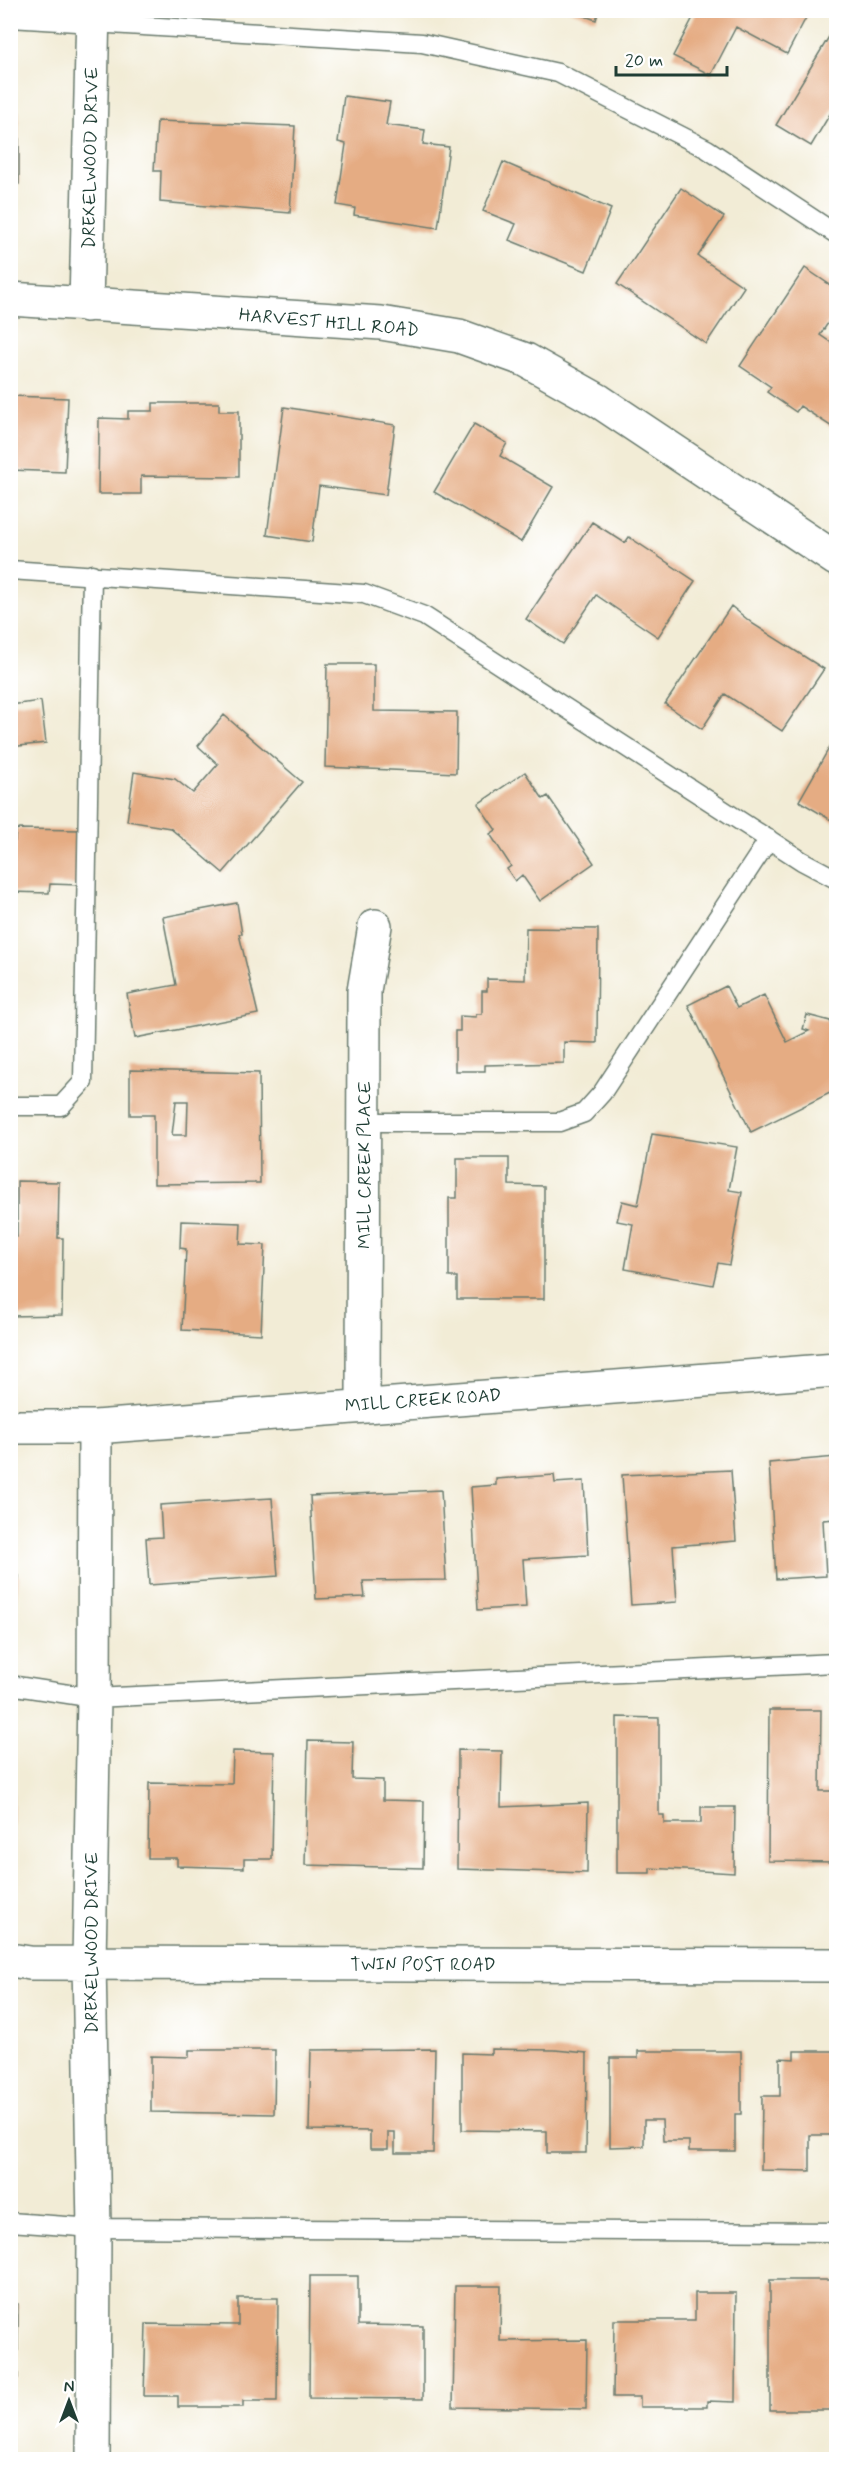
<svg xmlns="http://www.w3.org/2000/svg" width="847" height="2470" font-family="Mynerve,sans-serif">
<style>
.building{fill:#e5ac83;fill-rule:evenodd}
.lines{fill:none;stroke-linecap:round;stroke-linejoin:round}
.service-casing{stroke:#697a6d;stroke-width:21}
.minor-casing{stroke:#697a6d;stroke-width:36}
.tertiary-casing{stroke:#697a6d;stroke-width:36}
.service{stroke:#fff;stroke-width:18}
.minor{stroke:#fff;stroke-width:33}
.tertiary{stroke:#fff;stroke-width:33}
.labels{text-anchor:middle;stroke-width:4.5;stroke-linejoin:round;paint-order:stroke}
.street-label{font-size:18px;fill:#1f3d34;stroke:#fff}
</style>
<rect width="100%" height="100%" fill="#fff"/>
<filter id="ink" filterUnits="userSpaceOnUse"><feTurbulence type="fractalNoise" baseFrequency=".0167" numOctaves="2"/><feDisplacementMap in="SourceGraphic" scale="12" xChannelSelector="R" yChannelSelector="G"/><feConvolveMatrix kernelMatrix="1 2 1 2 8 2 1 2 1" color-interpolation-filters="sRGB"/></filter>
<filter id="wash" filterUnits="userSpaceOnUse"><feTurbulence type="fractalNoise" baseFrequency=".008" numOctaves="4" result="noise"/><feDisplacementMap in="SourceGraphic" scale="24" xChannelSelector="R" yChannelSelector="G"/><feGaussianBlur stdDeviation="1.35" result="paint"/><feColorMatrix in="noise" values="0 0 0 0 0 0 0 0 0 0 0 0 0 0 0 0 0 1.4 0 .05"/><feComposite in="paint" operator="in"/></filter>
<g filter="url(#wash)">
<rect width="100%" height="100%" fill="#f2ecd6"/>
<g id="blocks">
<path class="building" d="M568,10H599L596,20Z
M697,10H810L787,54L736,27L711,75L673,56Z
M836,25V104L811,146L776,125Z
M344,96L390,102L386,125L425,130L423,144L449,147L438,228L354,215L355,208L337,205L346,144L338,142Z
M10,111H19V184H10Z
M157,121L295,126L290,213L160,202L161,171H154Z
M503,162L611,209L586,271L509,240L516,224L483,211Z
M681,188L724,217L698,256L744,287L706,344L617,284Z
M805,268L836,289V311L820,335L836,346V421L832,427L800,406L796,412L767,392L771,387L740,366Z
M10,396L68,398L65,472L10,470Z
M153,403H219V411H239V477L141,476V494H98L99,418L128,419V411H153Z
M284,407L395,425L386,495L319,486L312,542L267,535Z
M474,424L507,443L500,456L553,487L521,542L434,492Z
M592,522L625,543L629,537L695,581L658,637L596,595L563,644L526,619Z
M731,606L753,624L824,669L782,731L725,694L702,729L665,704Z
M327,664H374V711L457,712L456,773L325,767Z
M41,701L46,743L10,747V705Z
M224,715L302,782L223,873L170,828L127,821L134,772L175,779L193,793L218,764L198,746Z
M836,736V823L799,801Z
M525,772L543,799L548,796L594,863L540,901L522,875L515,881L507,869L511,866L490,834L496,830L478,804Z
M16,829L81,830L79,885L50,884L49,893L10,892V841H15Z
M237,903L242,934H239L258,1014L135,1038L127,994L176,985L163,917Z
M526,928L598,929L597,1043L564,1042V1063L485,1065V1071H455V1031H460V1016L476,1017V1014H482V991H487V979L525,980Z
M726,986L737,1008L764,995L787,1042L809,1031L803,1029L807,1015L830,1021L836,1034V1090L751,1132L688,1005Z
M130,1070L259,1073L260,1183L154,1184V1115H130ZM176,1101H188L187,1135H172Z
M652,1134L737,1147L729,1190L742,1192L729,1265L718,1263L713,1285L625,1269L633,1224L617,1221L622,1201L638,1205Z
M457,1158H509V1185L544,1186V1299H457V1277H449V1198H457Z
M17,1181L59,1182L58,1238H63L62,1315L10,1316V1237H17Z
M181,1221L241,1223L240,1244L265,1245L261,1334L182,1330L186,1249L180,1248Z
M836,1457V1519L823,1520L826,1576L776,1579L769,1463Z
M731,1470L736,1541L673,1546L677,1602L631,1605L622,1475Z
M554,1475L555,1483L584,1481L588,1555L523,1559L526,1607L478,1610L471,1487L496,1485V1479Z
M441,1490L446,1580L363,1581L365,1597L316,1599L310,1496Z
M272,1498L278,1576L149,1585L146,1538L162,1537L160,1505Z
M10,1575L19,1576L12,1630H10Z
M769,1710H821L820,1791H836V1862L768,1861Z
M617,1717L659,1718V1815H664V1823H701V1807H735L734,1873L650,1868V1873H617Z
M10,1739H14L13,1826H10Z
M308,1741L353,1742L352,1779L383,1780V1800L424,1801L423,1868L305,1865Z
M458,1750L502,1751L501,1807L588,1803L587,1873L457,1869Z
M233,1751L274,1752L272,1859H244V1868L177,1866V1858H148L149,1783L232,1784Z
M435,2049L433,2153H395V2132H388V2149H370V2131L309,2130L311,2050Z
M491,2049L555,2050L587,2053L586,2153H547V2131L462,2130V2053L491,2054Z
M189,2050H275L274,2114L151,2112V2056L189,2057Z
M638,2051H741V2114H735V2151H689V2141H663L662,2120H644V2146L610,2147V2058H638Z
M794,2051H836V2135H810V2171L761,2170L762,2096H780V2058L794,2059Z
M310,2276H358V2325L423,2326V2399L309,2398Z
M770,2280H836V2410H770Z
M455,2286H501L500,2341L587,2340L586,2409L453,2407Z
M695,2293H736L735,2402L707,2401V2407H640V2397H613L614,2320H695Z
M238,2298H278L277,2401H243V2407H178V2396H144L146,2324L238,2325Z
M10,2304H18V2378H10Z"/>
</g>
</g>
<g filter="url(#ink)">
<use href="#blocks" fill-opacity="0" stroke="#697a6d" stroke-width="1.5"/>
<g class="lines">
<defs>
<path id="service" d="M10,18L422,43L558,73L707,149L836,234
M10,570L364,594L424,616L802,861L836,879
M10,1106H61L83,1082L92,574
M363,1122H559L584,1113L602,1093L769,839
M10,1685L94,1698L836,1663
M10,2222L94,2228L836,2232"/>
<path id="minor" d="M86,305L93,10
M363,1404L364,991L375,926
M10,1427H95L836,1370
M10,1960L30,1963L836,1965
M93,2460L94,2228L89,1962L94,1698L95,1427"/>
<path id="tertiary" d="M10,299L381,323L459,336L526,360L599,401L836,559"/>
</defs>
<use href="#service" class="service-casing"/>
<use href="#minor" class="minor-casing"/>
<use href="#tertiary" class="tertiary-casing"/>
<use href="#service" class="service"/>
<use href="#minor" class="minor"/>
<use href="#tertiary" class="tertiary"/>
</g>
</g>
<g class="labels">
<g class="street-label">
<text transform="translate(90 158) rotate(-89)" y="6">DREXELWOOD DRIVE</text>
<text transform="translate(329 322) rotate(5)" y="6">HARVEST HILL ROAD</text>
<text transform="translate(364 1165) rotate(-90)" y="6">MILL CREEK PLACE</text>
<text transform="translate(423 1400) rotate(-4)" y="6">MILL CREEK ROAD</text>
<text transform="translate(91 1943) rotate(-90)" y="6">DREXELWOOD DRIVE</text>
<text x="423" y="1970">TWIN POST ROAD</text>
</g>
</g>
<rect width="847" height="2470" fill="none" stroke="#fff" stroke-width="36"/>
<g transform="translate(69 2401)" stroke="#ffffff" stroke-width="4.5" paint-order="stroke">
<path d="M0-4.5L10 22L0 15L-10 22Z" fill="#1f3d34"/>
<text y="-9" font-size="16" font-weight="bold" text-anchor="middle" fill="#1f3d34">N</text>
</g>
<path d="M616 66v9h111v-9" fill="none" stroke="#1f3d34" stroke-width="3"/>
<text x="625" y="66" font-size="18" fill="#1f3d34" stroke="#ffffff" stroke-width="4.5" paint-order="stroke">20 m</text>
</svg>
